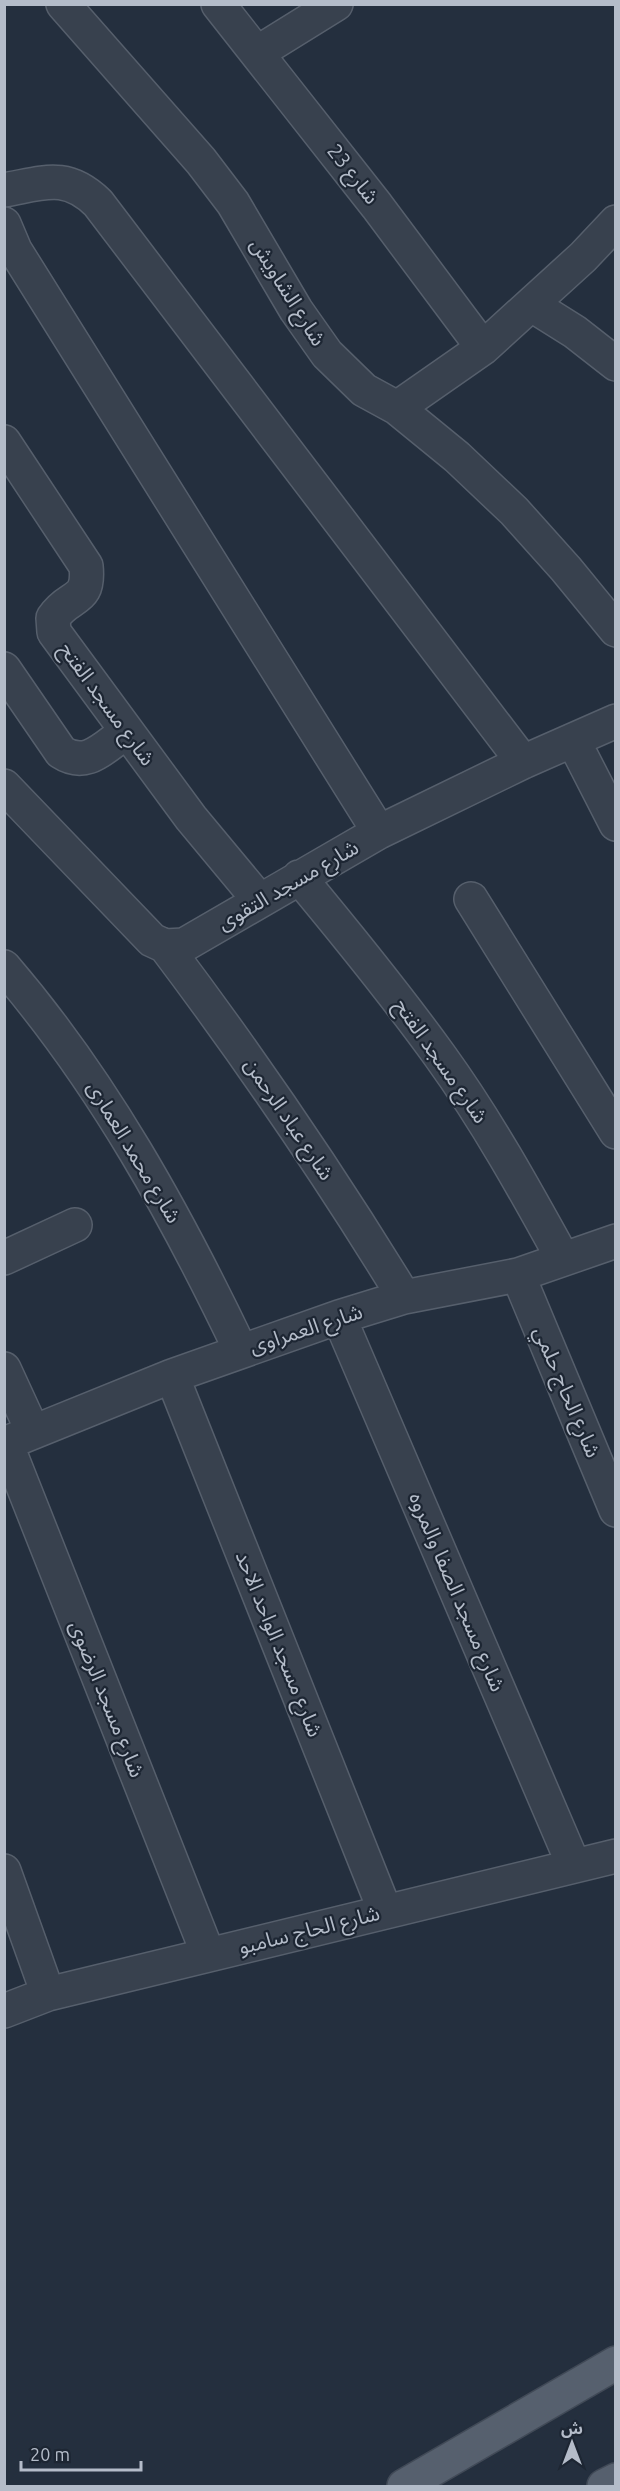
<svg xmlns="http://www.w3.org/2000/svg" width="620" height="2491" font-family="Ubuntu,'Noto Sans Arabic',sans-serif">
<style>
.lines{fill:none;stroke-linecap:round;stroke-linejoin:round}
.minor-casing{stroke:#565f6c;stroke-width:36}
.major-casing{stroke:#414a57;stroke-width:36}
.minor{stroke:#38414e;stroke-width:33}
.major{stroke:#56606e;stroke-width:33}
.labels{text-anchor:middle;stroke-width:4.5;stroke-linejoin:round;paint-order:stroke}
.street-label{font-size:21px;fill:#b4bcc9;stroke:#1d2633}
</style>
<rect width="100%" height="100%" fill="#242f3e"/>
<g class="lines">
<defs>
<path id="minor" d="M63,4L201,161L233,203L296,310L327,354L364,390L397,408L457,457L514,511L566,569L616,630
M218,4L377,206L483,348
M257,53L336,4
M4,190C44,183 66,172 98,203L523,762
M4,224L15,250L379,832
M532,305L575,332L616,364
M397,408L483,348L583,257L616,222
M4,442L86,566C90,604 69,593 53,618L54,632L191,818L260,901
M4,669L61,752C87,769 104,747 126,732
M573,740L616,824
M4,786L152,940L165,946L184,945L379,832L523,762L616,721
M299,877C348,936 396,995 440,1056C487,1121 525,1190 563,1259
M471,899L616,1132
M165,946C251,1060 330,1176 404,1297
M4,967C103,1082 176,1215 241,1351
M4,1258L75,1225
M518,1275L616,1510
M339,1317L574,1866
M4,1369L33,1432
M172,1376L385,1911
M6,1443L208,1954
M4,1444L172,1376L339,1317L404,1297L518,1275L616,1241
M4,1871L48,1994
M4,2011L48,1994L616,1856"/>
<path id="major" d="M404,2486L616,2363
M604,2486L616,2480"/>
</defs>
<use href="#minor" class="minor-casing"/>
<use href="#major" class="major-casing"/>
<use href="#minor" class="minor"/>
<use href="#major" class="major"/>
</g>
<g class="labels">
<g class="street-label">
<text transform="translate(353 174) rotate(52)" y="7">شارع 23</text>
<text transform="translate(288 292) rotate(58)" y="7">شارع الشاويش</text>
<text transform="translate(107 704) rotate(54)" y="7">شارع مسجد الفتح</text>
<text transform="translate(288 885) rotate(-30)" y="7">شارع مسجد التقوى</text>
<text transform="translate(441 1061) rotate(55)" y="7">شارع مسجد الفتح</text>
<text transform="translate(289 1119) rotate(56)" y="7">شارع عباد الرحمن</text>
<text transform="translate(134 1152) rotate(59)" y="7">شارع محمد العمارى</text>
<text transform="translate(306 1329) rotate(-18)" y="7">شارع العمراوى</text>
<text transform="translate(567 1392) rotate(67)" y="7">شارع الحاج حلمي</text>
<text transform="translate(457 1592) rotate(67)" y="7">شارع مسجد الصفا والمروه</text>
<text transform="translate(279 1644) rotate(68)" y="7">شارع مسجد الواحد الاحد</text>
<text transform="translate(107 1699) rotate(68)" y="7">شارع مسجد الرضوى</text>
<text transform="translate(309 1930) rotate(-14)" y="7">شارع الحاج سامبو</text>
</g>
</g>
<rect width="620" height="2491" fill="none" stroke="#b4bcc9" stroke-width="12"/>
<g transform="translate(572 2443)" stroke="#1d2633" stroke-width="4.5" paint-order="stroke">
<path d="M0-4.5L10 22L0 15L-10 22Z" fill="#b4bcc9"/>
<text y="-9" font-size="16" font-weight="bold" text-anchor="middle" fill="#b4bcc9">ش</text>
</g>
<path d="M21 2461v9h120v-9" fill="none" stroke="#b4bcc9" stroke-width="3"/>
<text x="30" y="2461" font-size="18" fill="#b4bcc9" stroke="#1d2633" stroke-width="4.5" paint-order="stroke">20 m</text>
</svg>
